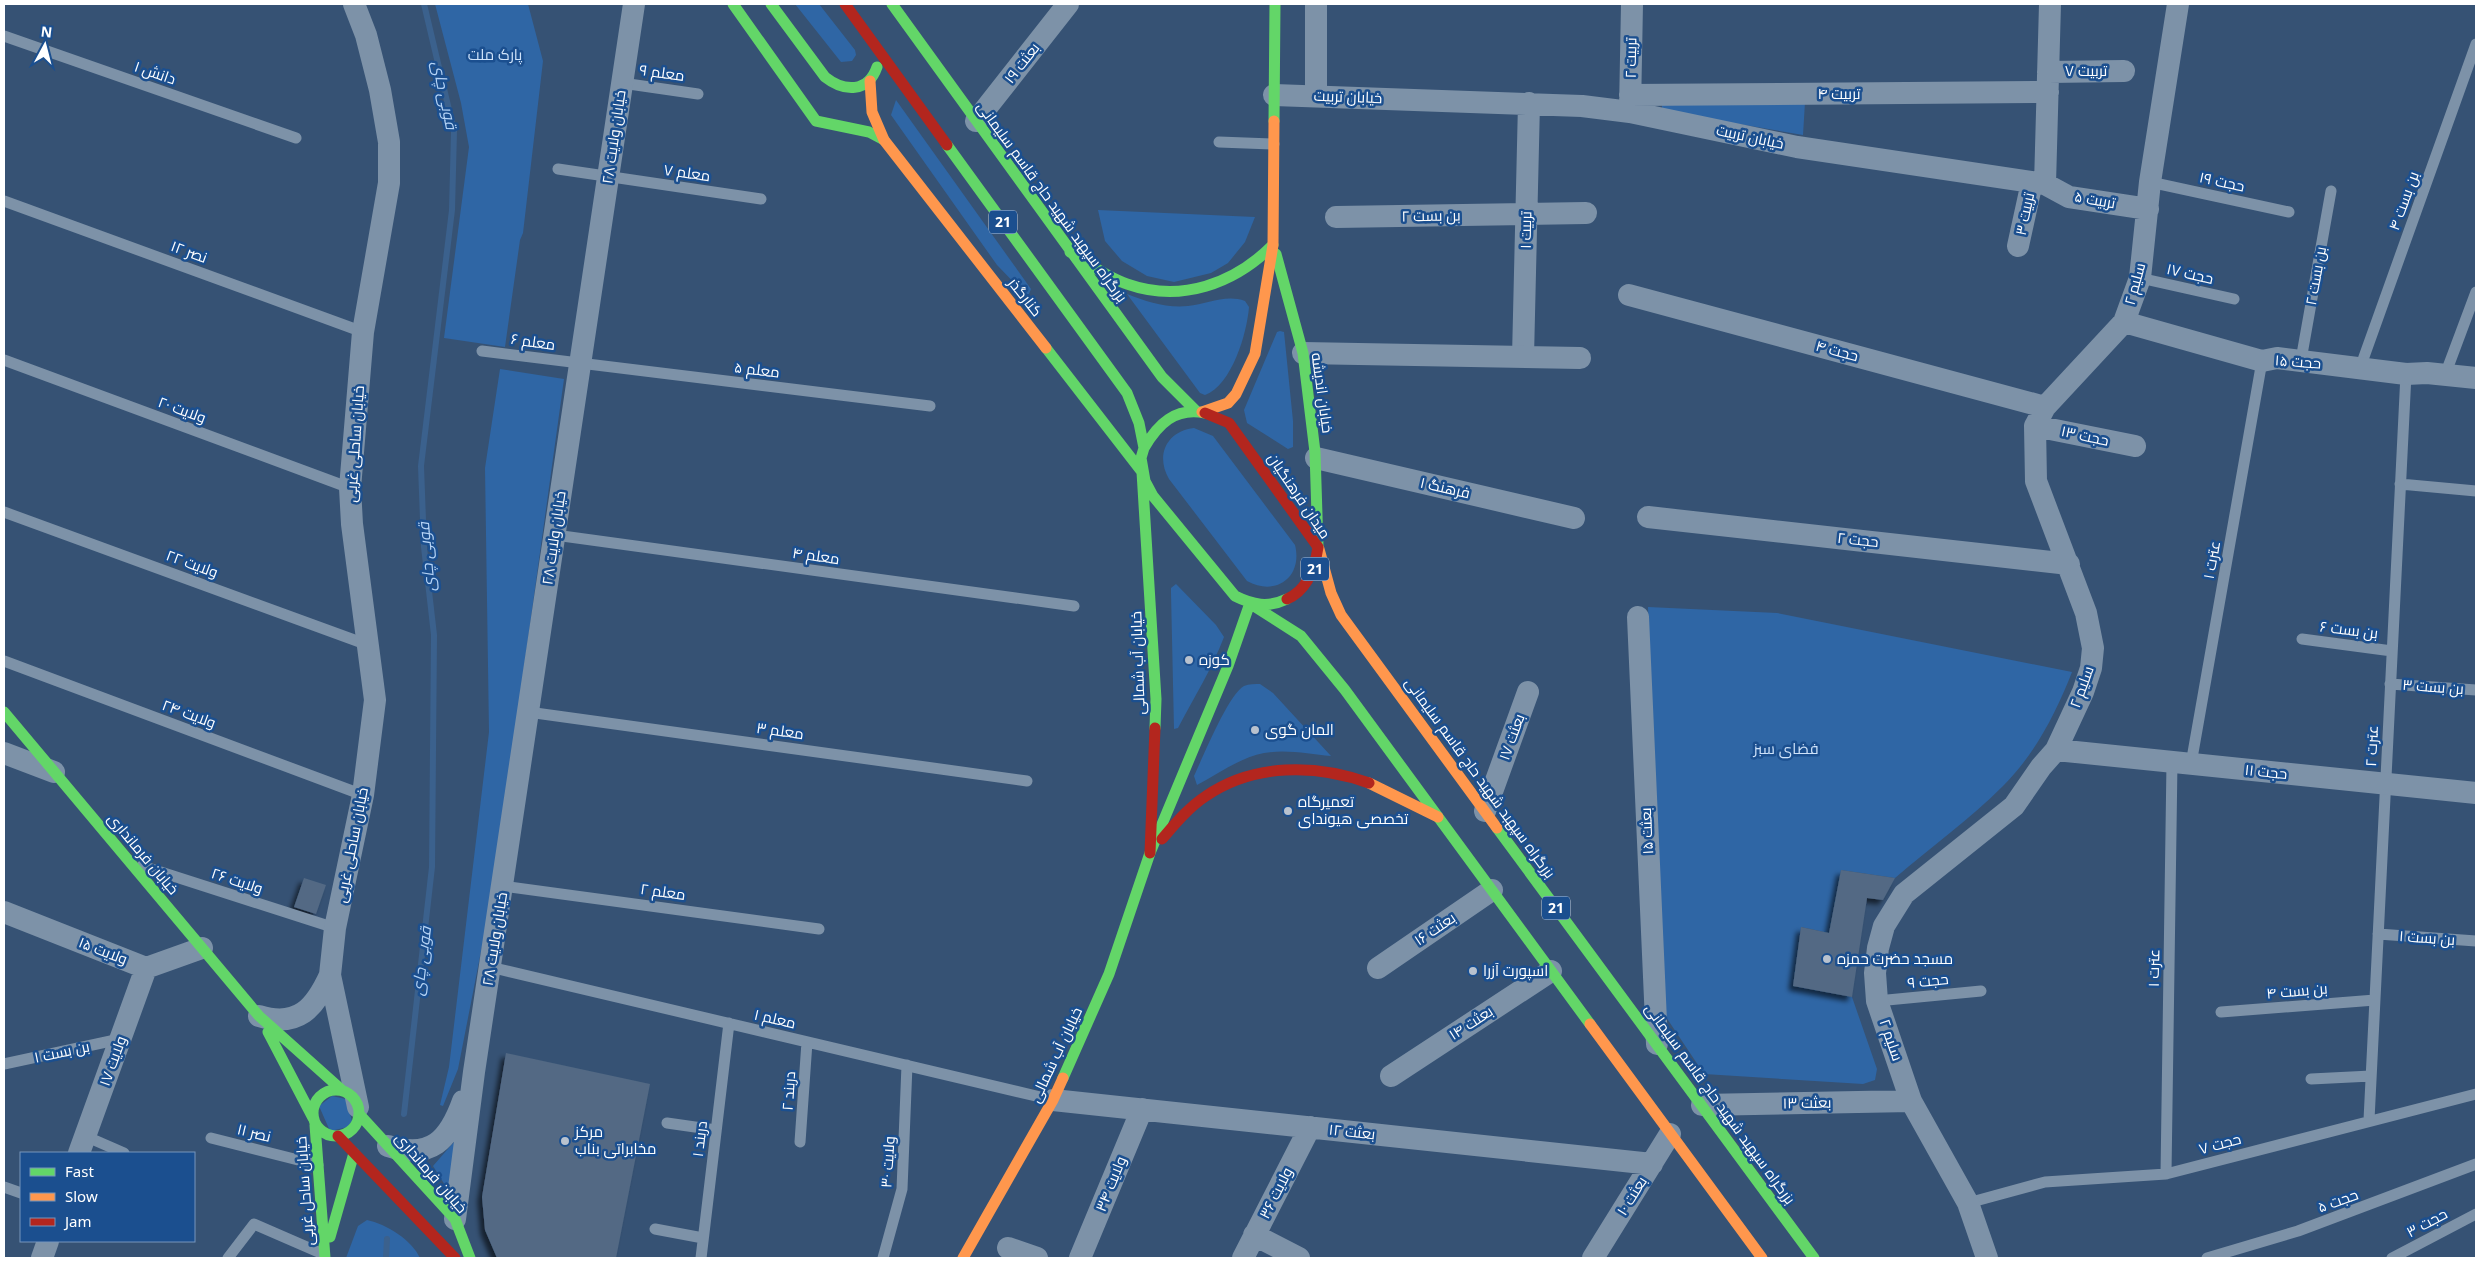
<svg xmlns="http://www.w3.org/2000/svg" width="2480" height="1262" font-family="'Noto Sans',Cairo,sans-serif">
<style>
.green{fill:#2f66a5}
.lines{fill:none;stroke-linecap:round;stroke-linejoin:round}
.stream{stroke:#3b618d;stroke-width:6}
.building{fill:#526984;filter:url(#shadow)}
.lane{stroke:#7d92a8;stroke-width:11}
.street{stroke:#7d92a8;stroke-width:22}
.fast{stroke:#63d668;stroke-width:11}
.slow{stroke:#ff974d;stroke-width:11}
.jam{stroke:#b3261e;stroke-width:11}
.poi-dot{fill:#b9c2ce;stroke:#1b4f8f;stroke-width:2}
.labels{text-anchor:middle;stroke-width:5;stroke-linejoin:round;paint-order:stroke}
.shield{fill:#1b4f8f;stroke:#bbcadd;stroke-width:1}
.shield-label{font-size:14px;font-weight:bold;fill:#fff}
.park-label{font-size:15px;fill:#cfe3fa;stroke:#1b4f8f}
.street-label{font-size:15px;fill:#fff;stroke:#1b4f8f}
.poi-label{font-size:15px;fill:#fff;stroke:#1b4f8f;text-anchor:start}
.water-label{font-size:16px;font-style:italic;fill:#b5d3f5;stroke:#1b4f8f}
</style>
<defs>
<filter id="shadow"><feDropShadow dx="-4.5" dy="4.5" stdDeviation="2.5" flood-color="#0009"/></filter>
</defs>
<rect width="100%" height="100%" fill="#365274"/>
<path class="green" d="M435,4H528L543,61L523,233L520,240L505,347L444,338L469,147L461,103Z
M795,4H819L855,50L856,55L852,61L841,62Z
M896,100L1031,289L1029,294H1025L997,265L891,115Z
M1805,102L1803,135L1662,111V104Z
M1098,210L1255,217L1245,242L1228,263L1211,273L1174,282L1147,276L1122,261L1105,241Z
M1127,294C1147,302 1166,308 1188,306C1207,304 1226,294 1245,301L1249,307C1247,333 1232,385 1205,395L1200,393Z
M1280,331L1284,332L1293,421V447L1288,449L1247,423L1244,410L1277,332Z
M500,369L564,379L494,885L458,1069L443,1106L440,1105L449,1067L489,732L485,468Z
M1194,428L1213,436L1295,545C1303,577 1276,597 1247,581L1169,479C1155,455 1167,431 1194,428Z
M1176,584L1216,625L1224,637C1212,669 1194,697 1178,728L1174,729L1171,593V588Z
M1648,607L1777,613L2072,672C2056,713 2035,754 2003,786C1970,819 1931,847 1895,878L1841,870L1829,933L1801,927L1793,986L1852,997L1877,1069L1875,1080L1863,1084L1704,1074L1664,1014Z
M1260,684L1273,693L1331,756C1310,754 1286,749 1264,753C1241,757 1218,774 1197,785L1194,776C1203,757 1228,695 1244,686C1249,684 1255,684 1260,684Z
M332,1096L346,1099L352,1121L348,1127L330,1131L319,1106Z
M460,1135L448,1190L433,1166Z
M367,1220C386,1224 412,1240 420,1258H346L358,1226Z"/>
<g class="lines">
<path class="stream" d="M404,1114L432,867L434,635L424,547L421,466L452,210L454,131L424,4
M386,1258L387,1239"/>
</g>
<path class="building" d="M1841,870L1895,878L1883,900L1867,898L1852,997L1793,986L1801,927L1829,933Z
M304,878L326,885L316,914L294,907Z
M506,1053L650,1084L616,1258H497L485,1230L482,1197Z"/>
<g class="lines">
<path class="lane" d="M4,36L296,138
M622,83L698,94
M1219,142L1274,144
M558,169L761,199
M2150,182L2289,212
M4,201L363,332
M2140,278L2234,299
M482,351L930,406
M4,360L350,488
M2301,360L2331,191
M2360,368L2476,44
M2445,375L2476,292
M2400,484L2476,491
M4,512L368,645
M555,535L1074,606
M2302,639L2392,651
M4,661L363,795
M2390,684L2476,690
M528,712L1027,781
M2191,764L2262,361
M142,866L335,928
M502,886L819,929
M2378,934L2476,941
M490,967L1053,1100
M1877,1001L1981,991
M2221,1012L2375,1000
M4,1064L120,1039
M2311,1079L2371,1076
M2369,1120L2406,374
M667,1123L716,1130
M85,1136L124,1153
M211,1138L318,1165
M800,1142L807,1042
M2166,1174L2172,762
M4,1187L21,1193
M1968,1203L2045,1182L2166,1174L2476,1094
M655,1229L703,1238
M228,1258L254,1224L323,1254
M701,1258L729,1023
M883,1258L902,1189L907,1065
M2207,1258L2298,1231L2476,1164
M2392,1258L2476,1214"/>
<path class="street" d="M354,4L366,35L380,90L389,142V183L363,332L350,488L352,524L375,700L363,795L335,928L330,975L358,1107
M1316,4V96
M2048,72L2124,71
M1274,95L1582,106L1630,112L1797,147L2045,184L2069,197L2148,209
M1630,95L2048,92
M1630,110L1632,4
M976,121L1068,4
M2045,184L2050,4
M1336,217L1586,213
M2018,246L2032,182
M1629,295L2045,407
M2124,322L2262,361L2277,358L2406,374L2427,373L2476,378
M1303,353L1580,358
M1523,357L1529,103
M2035,426L2135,446
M1316,458L1574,518
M1648,517L2069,564
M1638,617L1657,1044
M2056,750L2476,793
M4,753L54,772
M1485,811L1528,692
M4,912L146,968L202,948
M1378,968L1492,890
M259,1016C298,1028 315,1008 330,975
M1391,1076L1551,971
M1053,1100L1652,1164
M1702,1105L1911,1101
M388,1146C431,1160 449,1140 463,1101
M79,1153L146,968
M455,1219L474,1072L634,4
M1254,1235L1299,1258
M1008,1248L1037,1258
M42,1258L48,1241
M1080,1258L1142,1109
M1243,1258L1310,1127
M1593,1258L1670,1134
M1987,1258L1968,1203L1911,1101L1877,1001L1875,973L1878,948L1884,926L1904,894L2014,806L2041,767L2056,750L2083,692L2091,668L2093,648L2086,613L2036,481L2035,426L2045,407L2124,322L2140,278L2150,182L2178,4"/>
<path class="fast" d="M733,4L816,121L869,132L884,140
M771,4L825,77C844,92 868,93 877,67
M892,4L1162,377L1196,411
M1274,121L1275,4
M947,145L1127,393L1139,423L1144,448L1141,458L1145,481L1153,496L1235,596C1253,605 1268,608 1287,599
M1070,252C1088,263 1106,277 1127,284C1181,303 1234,284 1273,245
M1276,254L1303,353L1315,452L1318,547
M1046,348L1142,472L1156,699L1155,728
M1144,448C1158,424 1175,407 1205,413
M1251,604L1301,636L1345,690L1590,1024
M4,712L259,1016L343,1091
M1497,828L1814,1258
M268,1032L313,1118
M1063,1078L1109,974L1150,853L1228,666L1250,603
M313 1113a23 23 0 1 1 46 0a23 23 0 1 1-46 0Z
M359,1114L455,1219L470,1258
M315,1125L325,1258
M330,1237L354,1153"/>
<path class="slow" d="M870,81L872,112L884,140L1046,348
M1202,412L1228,403L1236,394L1255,354L1273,245L1274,121
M1319,549L1331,593L1341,615L1497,828
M1369,783L1438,817
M1590,1024L1762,1258
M963,1258L1053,1100L1063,1078"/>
<path class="jam" d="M845,4L947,145
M1205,413L1229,423L1318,547C1315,568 1308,590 1287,599
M1162,839C1175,824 1189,807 1206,796C1254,763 1316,764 1369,783
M1150,853L1155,728
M338,1136L455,1258"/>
</g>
<g class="poi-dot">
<circle cx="1189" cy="660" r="5"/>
<circle cx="1255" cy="730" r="5"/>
<circle cx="1288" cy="811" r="5"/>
<circle cx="1827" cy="959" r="5"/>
<circle cx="1473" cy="971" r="5"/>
<circle cx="565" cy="1141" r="5"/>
</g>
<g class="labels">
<g class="shield">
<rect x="989" y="210.5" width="28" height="23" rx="4"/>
<rect x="1301" y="557.5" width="28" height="23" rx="4"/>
<rect x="1542" y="896.5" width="28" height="23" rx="4"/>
</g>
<g class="shield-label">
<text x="1003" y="227">21</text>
<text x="1315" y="574">21</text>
<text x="1556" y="913">21</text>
</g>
<g class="park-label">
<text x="495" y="60">پارک ملت</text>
<text x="1786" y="754">فضای سبز</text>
</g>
<g class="street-label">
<text transform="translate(1631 58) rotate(-89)" y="5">تربیت ۲</text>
<text transform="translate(1022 63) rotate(-52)" y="5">بعثت ۱۹</text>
<text x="2086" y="76">تربیت ۷</text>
<text transform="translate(155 73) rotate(19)" y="5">دانش ۱</text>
<text transform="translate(662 73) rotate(8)" y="5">معلم ۹</text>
<text x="1839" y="99">تربیت ۴</text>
<text transform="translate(1348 97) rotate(2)" y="5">خیابان تربیت</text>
<text transform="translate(614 137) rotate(-82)" y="5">خیابان ولایت ۲۸</text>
<text transform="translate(1750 137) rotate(12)" y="5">خیابان تربیت</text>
<text transform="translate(687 173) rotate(8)" y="5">معلم ۷</text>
<text transform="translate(2222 182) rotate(12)" y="5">حجت ۱۹</text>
<text transform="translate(2095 200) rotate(10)" y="5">تربیت ۵</text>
<text transform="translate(2404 201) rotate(-70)" y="5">بن بست ۴</text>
<text transform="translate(1052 202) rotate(54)" y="5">بزرگراه سپهبد شهید حاج قاسم سلیمانی</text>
<text transform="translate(2025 214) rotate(-78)" y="5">تربیت ۳</text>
<text transform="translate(1431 216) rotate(-1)" y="5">بن بست ۲</text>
<text transform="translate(1526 230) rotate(-89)" y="5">تربیت ۱</text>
<text transform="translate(189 252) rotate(20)" y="5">نصر ۱۲</text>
<text transform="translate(2190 274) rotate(13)" y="5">حجت ۱۷</text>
<text transform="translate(2316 276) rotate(-80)" y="5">بن بست ۲</text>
<text transform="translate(2135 284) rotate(-75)" y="5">سلیم ۲</text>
<text transform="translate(1025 297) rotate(52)" y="5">کنارگذر</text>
<text transform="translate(533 342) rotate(8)" y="5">معلم ۶</text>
<text transform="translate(1837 351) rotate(15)" y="5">حجت ۴</text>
<text transform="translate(2298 362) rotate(4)" y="5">حجت ۱۵</text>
<text transform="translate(757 370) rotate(7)" y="5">معلم ۵</text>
<text transform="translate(1322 393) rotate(82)" y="5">خیابان اندیشه</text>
<text transform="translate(182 410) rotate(20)" y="5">ولایت ۲۰</text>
<text transform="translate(2085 436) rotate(12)" y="5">حجت ۱۳</text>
<text transform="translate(355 444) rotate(-86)" y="5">خیابان ساحلی غربی</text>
<text transform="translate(1445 488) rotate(13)" y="5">فرهنگ ۱</text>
<text transform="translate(1299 496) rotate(56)" y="5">میدان فرهنگیان</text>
<text transform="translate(554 538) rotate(-82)" y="5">خیابان ولایت ۲۸</text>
<text transform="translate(1858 540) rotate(6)" y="5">حجت ۲</text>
<text transform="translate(816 556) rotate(8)" y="5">معلم ۴</text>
<text transform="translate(2212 560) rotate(-80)" y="5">عترت ۱</text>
<text transform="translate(192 564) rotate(20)" y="5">ولایت ۲۲</text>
<text transform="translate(2349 630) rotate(7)" y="5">بن بست ۶</text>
<text transform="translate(1138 663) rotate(-92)" y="5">خیابان آب شمالی</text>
<text transform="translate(2082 687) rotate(-70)" y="5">سلیم ۲</text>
<text transform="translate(2433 687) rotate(4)" y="5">بن بست ۳</text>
<text transform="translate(189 714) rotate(20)" y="5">ولایت ۲۴</text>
<text transform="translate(780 731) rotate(8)" y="5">معلم ۳</text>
<text transform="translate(1512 737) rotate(-70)" y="5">بعثت ۱۷</text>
<text transform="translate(2372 746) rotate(-87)" y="5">عترت ۲</text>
<text transform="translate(2266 772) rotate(6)" y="5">حجت ۱۱</text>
<text transform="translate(1480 778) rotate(54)" y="5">بزرگراه سپهبد شهید حاج قاسم سلیمانی</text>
<text transform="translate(1647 831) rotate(-93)" y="5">بعثت ۱۵</text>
<text transform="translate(352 845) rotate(-79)" y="5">خیابان ساحلی غربی</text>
<text transform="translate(143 854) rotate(50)" y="5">خیابان فرمانداری</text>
<text transform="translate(237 881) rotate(18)" y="5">ولایت ۲۶</text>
<text transform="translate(663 892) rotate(8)" y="5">معلم ۲</text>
<text transform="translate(1435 929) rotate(-34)" y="5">بعثت ۱۶</text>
<text transform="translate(2427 938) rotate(4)" y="5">بن بست ۱</text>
<text transform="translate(495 939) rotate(-81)" y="5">خیابان ولایت ۲۸</text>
<text transform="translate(103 951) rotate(21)" y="5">ولایت ۱۵</text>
<text transform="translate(2154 968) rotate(-89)" y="5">عترت ۱</text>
<text transform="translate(1928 981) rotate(-6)" y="5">حجت ۹</text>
<text transform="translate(2297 991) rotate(-5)" y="5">بن بست ۴</text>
<text transform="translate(775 1019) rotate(13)" y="5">معلم ۱</text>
<text transform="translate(1471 1023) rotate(-33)" y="5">بعثت ۱۴</text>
<text transform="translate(1891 1040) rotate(71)" y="5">سلیم ۲</text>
<text transform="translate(62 1052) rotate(-12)" y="5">بن بست ۱</text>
<text transform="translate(1056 1055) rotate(-65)" y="5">خیابان آب شمالی</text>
<text transform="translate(113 1061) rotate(-70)" y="5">ولایت ۱۷</text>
<text transform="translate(789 1091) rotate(-86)" y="5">دربند ۲</text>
<text transform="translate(1807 1103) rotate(-1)" y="5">بعثت ۱۳</text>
<text transform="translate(1720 1104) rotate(54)" y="5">بزرگراه سپهبد شهید حاج قاسم سلیمانی</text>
<text transform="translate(1352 1132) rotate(6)" y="5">بعثت ۱۲</text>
<text transform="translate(254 1133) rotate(14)" y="5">نصر ۱۱</text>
<text transform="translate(700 1139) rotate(-83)" y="5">دربند ۱</text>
<text transform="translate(2220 1144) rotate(-15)" y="5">حجت ۷</text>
<text transform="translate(888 1162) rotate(-86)" y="5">ولایت ۳۰</text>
<text transform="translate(431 1173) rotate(49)" y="5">خیابان فرمانداری</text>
<text transform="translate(1111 1184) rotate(-68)" y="5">ولایت ۳۴</text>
<text transform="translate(305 1191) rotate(-94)" y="5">خیابان ساحل غربی</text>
<text transform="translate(1276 1193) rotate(-63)" y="5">ولایت ۳۶</text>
<text transform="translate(1632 1196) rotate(-58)" y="5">بعثت ۱۰</text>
<text transform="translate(2338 1201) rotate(-20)" y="5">حجت ۵</text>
<text transform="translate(2427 1223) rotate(-28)" y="5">حجت ۳</text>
</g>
<g class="poi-label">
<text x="1199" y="665">کوزه</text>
<text x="1265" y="735">المان گوی</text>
<text x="1298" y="807">تعمیرگاه<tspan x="1298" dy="17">تخصصی هیوندای</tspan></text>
<text x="1837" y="964">مسجد حضرت حمزه</text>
<text x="1483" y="976">اسپورت آزرا</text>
<text x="575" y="1137">مرکز<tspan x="575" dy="17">مخابراتی بناب</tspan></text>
</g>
<g class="water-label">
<text transform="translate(445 95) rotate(78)" y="6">قوبی چای</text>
<text transform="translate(426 557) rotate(-95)" y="6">قوبی چای</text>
<text transform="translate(421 961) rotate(-83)" y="6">قوبی چای</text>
</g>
</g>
<rect width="2480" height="1262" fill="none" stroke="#ffffff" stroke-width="10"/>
<rect x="20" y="1152" width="175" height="90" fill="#1b4f8f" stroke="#7695bc"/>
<rect x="30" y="1168" width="25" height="8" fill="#63d668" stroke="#7695bc"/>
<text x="65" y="1177" font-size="15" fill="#ffffff">Fast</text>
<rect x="30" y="1193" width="25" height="8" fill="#ff974d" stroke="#7695bc"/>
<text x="65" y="1202" font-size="15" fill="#ffffff">Slow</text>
<rect x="30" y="1218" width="25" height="8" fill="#b3261e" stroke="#7695bc"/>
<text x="65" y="1227" font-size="15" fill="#ffffff">Jam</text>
<g transform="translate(45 45) rotate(7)" stroke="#1b4f8f" stroke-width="4" paint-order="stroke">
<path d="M0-4L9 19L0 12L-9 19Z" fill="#ffffff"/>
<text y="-8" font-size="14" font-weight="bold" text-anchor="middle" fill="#ffffff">N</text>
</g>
</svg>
